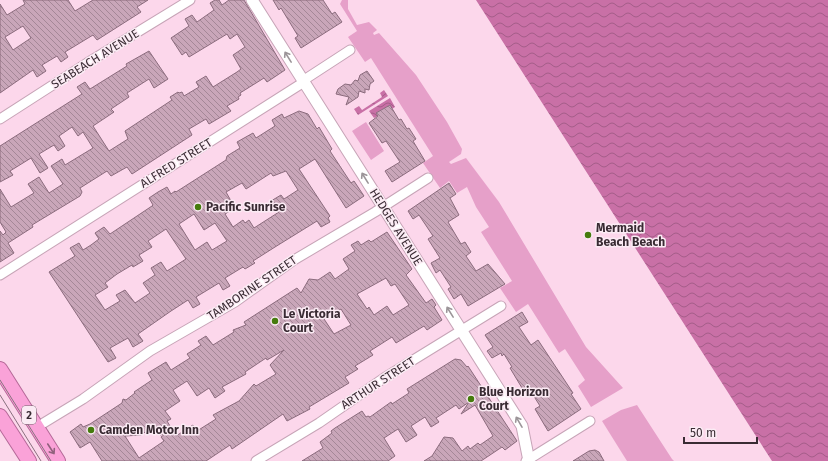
<svg xmlns="http://www.w3.org/2000/svg" width="828" height="461" font-family="'Fira Sans',sans-serif">
<style>
.green{fill:#e6a0c9}
.water{fill:url(#water-waves)}
.building{fill:url(#building-back-hatch);stroke:#8b6b7d;fill-rule:evenodd}
.lines{fill:none;stroke-linecap:round;stroke-linejoin:round}
.minor-casing{stroke:#c7a4b7;stroke-width:11}
.tertiary-casing{stroke:#c7a4b7;stroke-width:13}
.trunk-casing{stroke:#b56998;stroke-width:16}
.minor{stroke:#fff;stroke-width:9}
.tertiary{stroke:#fff;stroke-width:11}
.trunk{stroke:#faa2d8;stroke-width:14}
.tram{stroke:#88717e;stroke-width:1}
.oneway{stroke:#9c9599}
.oneway2{stroke:#90617d}
.poi-dot{fill:#457b0d;stroke:#fbebf4;stroke-width:1.5}
.labels{text-anchor:middle;stroke-width:3;stroke-linejoin:round;paint-order:stroke}
.shield{fill:#fbebf4;stroke:#73656d;stroke-width:1}
.shield-label{font-size:11px;font-weight:bold;fill:#392b33}
.street-label{font-size:12px;fill:#392b33;stroke:#fbebf4}
.poi-label{font-size:12px;font-weight:bold;fill:#392b33;stroke:#fbebf4;text-anchor:start}
</style>
<defs>
<pattern id="water-waves" width="16" height="10" patternUnits="userSpaceOnUse"><rect width="16" height="10" fill="#c970a6"/><path d="M0 5q4-4 8 0t8 0" fill="none" stroke="#a45c88"/></pattern>
<pattern id="building-back-hatch" width="6" height="6" patternUnits="userSpaceOnUse"><rect width="6" height="6" fill="#c9a6b9"/><path d="M-1 5l2 2M0 0l6 6M5-1l2 2" fill="none" stroke="#a48797"/></pattern>
</defs>
<rect width="100%" height="100%" fill="#fcd7eb"/>
<path class="green" d="M342,0H348V9L357,25L369,22L377,30L373,33L374,35L379,33L416,75L447,122L462,149L461,154L449,162L451,164L466,158L499,202L586,347L623,388L591,407L578,386L585,380L565,349L559,353L528,304L516,312L500,288L512,281L481,232L489,227L476,207L467,187L457,193L449,181L440,188L423,163L433,156L371,58L365,62L348,37L357,31L340,4Z
M366,122L384,151L371,160L352,131Z
M637,405L672,459L674,461H627L602,421L621,410Z"/>
<path class="water" d="M476,0H828V461H772Z
M384,90L388,96L358,115L354,109L359,106L362,110L382,97L380,93Z
M390,98L395,107L392,109L390,105L376,113L378,116L374,118L369,111Z"/>
<path class="building" d="M23,0H68L75,11L93,0H148L137,7L141,12L97,40L93,35L65,52L68,57L61,62L57,56L42,65L46,71L37,77L33,70L0,93V4L7,15L25,4ZM23,26L31,38L13,50L5,37Z
M215,0H219L222,5L229,0H244L285,70L267,82L264,78L240,93L241,95L238,97L239,99L227,106L231,111L209,124L206,119L189,129L192,135L132,174L127,167L111,176L107,171L80,188L82,192L80,196L32,225L33,227L8,243L14,253L0,262V231L3,235L6,232L0,222V189L11,207L34,193L28,184L39,177L49,193L63,184L51,166L62,159L65,165L93,148L83,132L78,136L72,127L59,136L65,146L58,151L54,145L39,154L48,168L40,173L31,158L10,171L13,175L0,182V146L82,94L77,87L85,82L90,89L127,66L126,64L149,51L168,79L154,88L149,79L127,93L129,97L111,109L114,112L93,126L109,151L128,139L125,131L172,100L170,97L178,92L179,93L182,92L184,96L199,87L196,82L206,76L213,87L237,72L241,69L233,55L245,47L237,34L230,39L227,34L189,57L186,52L182,55L171,38L189,26L185,19L192,15L197,22L214,10L210,3Z
M273,0H323L332,14L335,12L342,22L301,48L295,38L298,36L281,8L279,10Z
M367,71L374,81L370,84L369,90L365,89V93L359,91L358,97L346,105L349,97L336,94L338,89L345,84L351,85L355,80L358,81L360,75Z
M390,105L399,120L401,119L407,129L409,128L416,139L413,141L425,161L392,182L385,171L400,162L386,141L382,143L369,123L378,116L376,113Z
M299,111L308,114L317,129L319,127L332,149L330,151L351,183L354,181L364,196L346,208L315,159L299,169L330,216L328,218L330,222L321,227L317,221L275,247L253,261L255,263L245,269L243,267L225,278L230,286L223,290L219,283L196,297L200,304L193,308L188,300L171,311L138,334L143,341L133,347L128,338L110,348L116,358L108,362L49,272L75,256L70,248L79,243L83,250L91,245L99,239L95,233L104,227L110,234L152,206L153,205L149,198L158,192L167,187L171,194L175,191L176,192L226,160L227,156L240,148L237,142L253,133L256,138L275,126L272,120L282,114L284,118ZM286,171L298,190L284,199L281,195L271,201L279,212L254,228L249,220L245,223L243,220L233,227L225,214L235,208L226,192L242,183L246,189L271,173L273,176ZM194,214L204,230L215,223L227,241L212,250L207,242L195,250L179,224ZM166,229L186,259L167,271L161,262L151,268L155,275L143,283L150,293L135,303L125,290L116,295L120,301L105,310L95,295L108,287L105,283L117,274L132,265L133,267L143,261L139,255L152,247L148,241Z
M449,183L456,194L450,198L459,215L448,222L461,244L465,242L471,252L466,256L476,271L488,264L505,284L468,306L461,294L454,299L448,289L451,287L440,270L436,273L431,263L440,258L428,239L433,236L419,215L413,219L408,211Z
M387,232L412,269L406,275L426,303L432,299L436,305L434,307L442,320L427,330L424,326L396,343L392,337L370,351L373,355L355,366L358,369L345,377L349,383L309,407L310,409L287,421L283,414L232,449L230,445L206,461H102L90,442L80,448L70,432L81,424L83,427L90,424L122,403L123,399L126,400L135,393L134,392L152,380L148,373L166,362L171,370L190,358L187,354L201,345L198,341L206,336L213,345L234,332L233,330L246,325L244,322L297,288L301,293L309,279L318,280L330,272L335,279L349,269L343,259L355,251L351,245L358,241L361,245L369,240L371,242ZM386,278L391,286L395,284L409,305L393,315L387,306L374,315L369,307L367,309L357,294ZM341,309L351,325L334,334L324,319ZM284,350L270,365L276,374L256,386L254,384L239,401L213,415L216,419L197,431L193,425L176,436L167,421L171,419L165,411L180,401L173,390L187,381L197,396L209,388L215,398L225,391L222,387L246,374L245,372L266,358L267,360ZM154,426L160,435L165,434L161,437L164,441L139,458L125,436L141,435Z
M522,312L528,322L519,327L531,345L538,340L573,393L571,394L581,409L548,431L535,409L540,406L530,390L525,393L510,368L512,367L504,354L502,356L501,353L492,358L487,351L493,347L485,335Z
M455,359L461,360L467,367L468,366L517,441L505,450L502,447L481,461H424L432,456L444,437L453,438L462,451L468,446L470,449L478,443L480,445L493,436L475,405L461,414L469,402L459,409L456,405L436,418L439,422L431,427L425,417L411,426L417,435L406,442L398,429L384,438L395,456L388,461H302L323,448L320,442L332,433L331,431L335,428L362,411L366,417L368,416L370,417L391,402L392,404L409,393L407,389Z
M595,450L599,452L604,461H573L589,451Z"/>
<g class="lines">
<defs>
<path id="minor" d="M0,119L87,63L190,0
M0,275L304,82L307,78L350,50
M37,427L83,399L150,351L235,302L294,260L375,212L428,178
M256,461L319,423L384,378L501,306
M526,461L590,421"/>
<path id="tertiary" d="M252,0L522,426L529,461"/>
<path id="trunk" d="M0,369L58,461
M0,416L29,461"/>
</defs>
<use href="#minor" class="minor-casing"/>
<use href="#tertiary" class="tertiary-casing"/>
<use href="#trunk" class="trunk-casing"/>
<use href="#minor" class="minor"/>
<use href="#tertiary" class="tertiary"/>
<use href="#trunk" class="trunk"/>
<path class="tram" d="M0,380L51,461
M0,395L41,461"/>
</g>
<defs><path id="oneway-shaft" d="M-6 0H5M1.5-3L5.5 0L1.5 3" fill="none" stroke-width="1.6" stroke-linecap="round" stroke-linejoin="round"/></defs>
<g class="oneway">
<use href="#oneway-shaft" transform="translate(288 57) rotate(-122)"/>
<use href="#oneway-shaft" transform="translate(365 178) rotate(-122)"/>
<use href="#oneway-shaft" transform="translate(450 312) rotate(-122)"/>
<use href="#oneway-shaft" transform="translate(519 422) rotate(-120)"/>
</g>
<use class="oneway2" href="#oneway-shaft" transform="translate(51 449) rotate(57)"/>
<g class="poi-dot">
<circle cx="198" cy="207" r="4"/>
<circle cx="588" cy="235" r="4"/>
<circle cx="275" cy="321" r="4"/>
<circle cx="471" cy="399" r="4"/>
<circle cx="91" cy="430" r="4"/>
</g>
<g class="labels">
<rect class="shield" x="22" y="406" width="14" height="18" rx="3"/>
<g class="shield-label">
<text x="29" y="419">2</text>
</g>
<g class="street-label">
<text transform="translate(95 59) rotate(-32)" y="4">SEABEACH AVENUE</text>
<text transform="translate(176 163) rotate(-32)" y="4">ALFRED STREET</text>
<text transform="translate(396 227) rotate(58)" y="4">HEDGES AVENUE</text>
<text transform="translate(252 288) rotate(-34)" y="4">TAMBORINE STREET</text>
<text transform="translate(378 383) rotate(-33)" y="4">ARTHUR STREET</text>
</g>
<g class="poi-label">
<text x="206" y="211">Pacific Sunrise</text>
<text x="596" y="232">Mermaid<tspan x="596" dy="14">Beach Beach</tspan></text>
<text x="283" y="318">Le Victoria<tspan x="283" dy="14">Court</tspan></text>
<text x="479" y="396">Blue Horizon<tspan x="479" dy="14">Court</tspan></text>
<text x="99" y="434">Camden Motor Inn</text>
</g>
</g>
<path d="M684 437v6h73v-6" fill="none" stroke="#392b33" stroke-width="2"/>
<text x="690" y="437" font-size="12" fill="#392b33" stroke="#fbebf4" stroke-width="3" paint-order="stroke">50 m</text>
</svg>
